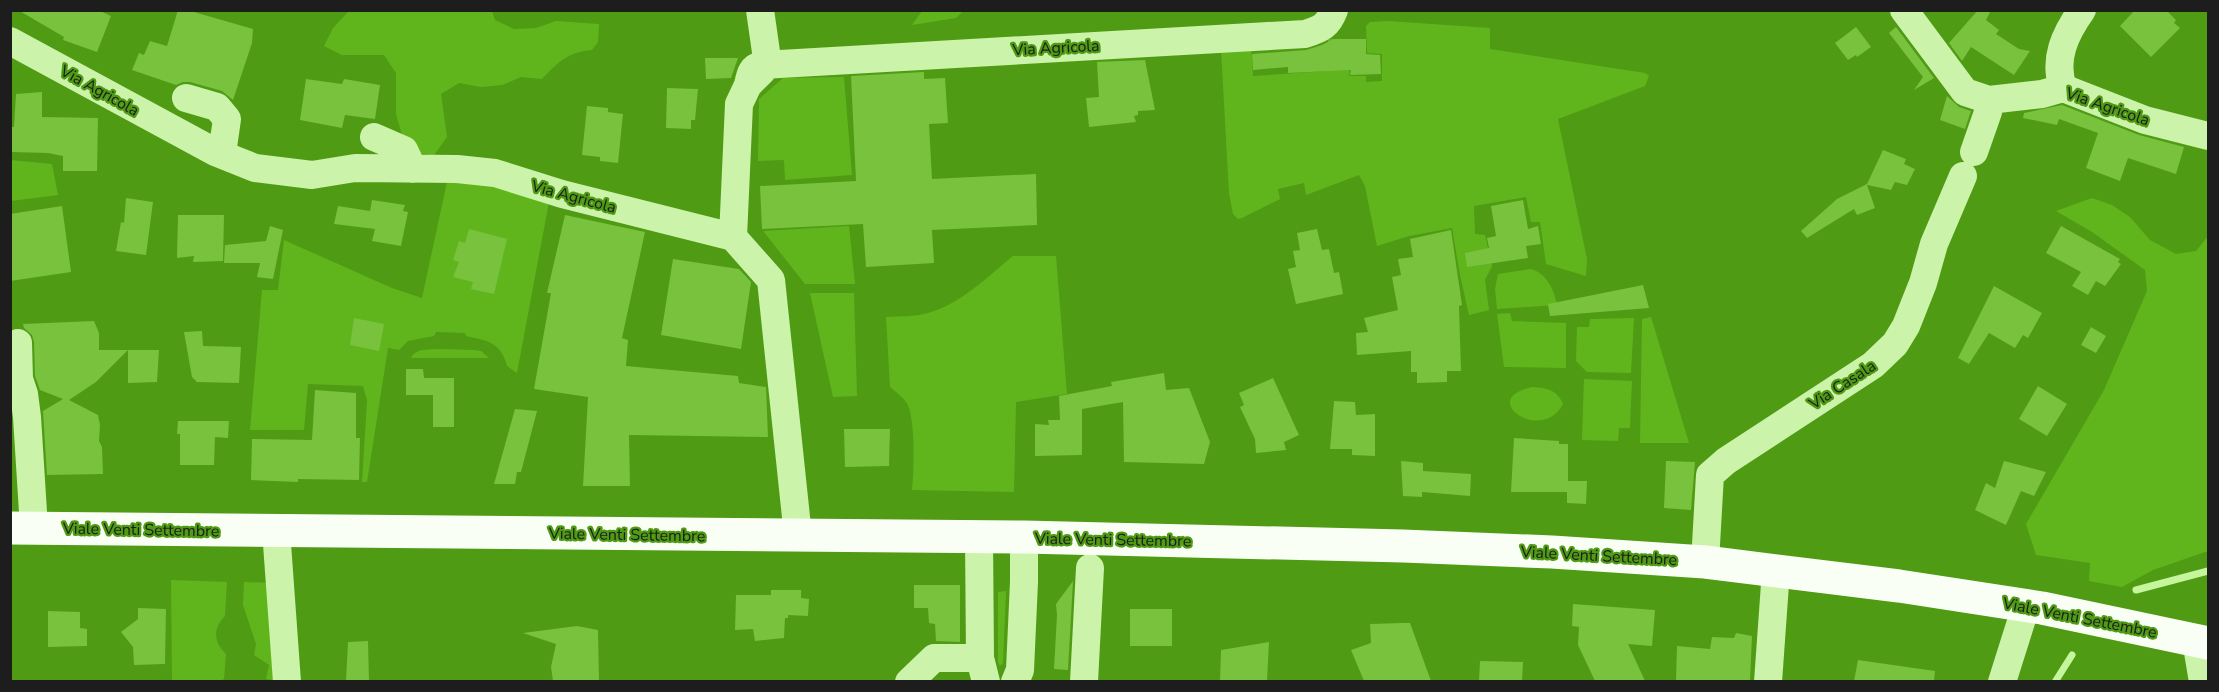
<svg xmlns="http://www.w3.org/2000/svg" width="2219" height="692" font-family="'Nunito Sans',sans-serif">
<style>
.green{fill:#61b51c}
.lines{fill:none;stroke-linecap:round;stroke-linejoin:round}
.stream{stroke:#c6f69b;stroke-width:7}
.building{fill:#78c23d}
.minor{stroke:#cbf3a9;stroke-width:28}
.major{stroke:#f9fff5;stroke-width:33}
.labels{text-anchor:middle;stroke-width:4.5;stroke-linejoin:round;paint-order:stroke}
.street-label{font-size:16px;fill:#1d1d1d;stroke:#4f9b14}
</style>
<rect width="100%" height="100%" fill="#4f9b14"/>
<path class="green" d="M349,11H492L495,20L514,29L536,28L556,21L599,24L598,42L592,50C568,52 558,62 542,79L521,77L502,85L481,87L459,83L441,94L447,137L434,155L413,153L402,135L396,114V73L384,55H342L324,46L333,28Z
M922,11V10L963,11L956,18L912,25Z
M1388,21L1490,28V49L1645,73L1649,76L1645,86L1558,119L1587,259L1586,276L1546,264L1540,222H1531L1526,197L1474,206L1475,234L1485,235L1492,266L1485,280L1489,310L1469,315L1460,275L1452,228L1409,236L1377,246L1365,186L1359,175L1306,195L1304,183L1278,189L1280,199L1242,218L1238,219L1233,214L1229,193L1221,49L1251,47L1253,76L1328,71V39H1336L1337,54H1351L1349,76H1366V82L1382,81V54L1367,53L1366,26L1370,22Z
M844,77L852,175L785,180L784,160L758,161L759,99L783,78Z
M10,160L52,164L58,195L11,201Z
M447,182L484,184L549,202L517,373L507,366C501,342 488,341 466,336L465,333L436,332L434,336L408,341L399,350L388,348L367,482H362L367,400L363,386L308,384L304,430H250L262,290H278L284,240L392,288L422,298Z
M2092,198L2112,205L2130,217L2150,240L2176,254L2196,251L2208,236V551L2153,570L2122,587L2089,581L2090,563L2036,555L2026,524L2104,390L2147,291L2145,270L2092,232L2056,211Z
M849,226L855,284H805L763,231Z
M1013,256H1056L1067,394L1016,402L1014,492L912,490C914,469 915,427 909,408C906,399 897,393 890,387L886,317C899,316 915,317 928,313C961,304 987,277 1013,256Z
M1530,269C1546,272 1555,291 1557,305L1497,309L1495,289L1498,274Z
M810,293H854L857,396L833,397Z
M1510,313L1512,321L1566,323V368L1504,367L1497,314Z
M1651,317L1689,443H1640L1642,319Z
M1634,318L1631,373L1587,372L1576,361L1577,327H1589L1590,319Z
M437,349L475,350L481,351L489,358H411C416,348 427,350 437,349Z
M1584,379L1632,381L1630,428H1619L1618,441L1582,440Z
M1533,387C1547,388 1557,390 1563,404C1542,445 1475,398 1533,387Z
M171,580L227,582L225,616C213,628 213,642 226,654L224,679L220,681H172Z
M244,582L272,583L279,681L266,679L269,665L254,655L256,644L243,605Z
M1006,591L1003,663L1000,666L998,662V592Z"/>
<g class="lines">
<path class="stream" d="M2136,590L2208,571
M2055,682L2072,655"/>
</g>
<path class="building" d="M18,10H98L111,16L97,52L63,40L64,37Z
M178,10H187L253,29L252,43L233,100L222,91L190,82H183L176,85L132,70L139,53L144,55L150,41L167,46Z
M1978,10L1980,12L1991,10L1986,20L1999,30L1996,34L2019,49L2030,51L2014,75L1971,47L1962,61L1949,43Z
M2135,10H2166L2176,20L2174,23L2180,28L2151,57L2120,26Z
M1856,27L1871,47L1857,57L1856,55L1848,60L1835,43Z
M1896,27L1934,78L1914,90L1923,77L1889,33Z
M1333,39H1366V54L1380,55L1381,74L1350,75L1351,70L1288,73V67L1253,70L1252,54L1306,50L1322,45Z
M705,58H738L731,78L706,79Z
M1145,60L1155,110L1138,111V115L1134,116L1136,122L1089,127L1086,98L1099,97L1097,62Z
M924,72V79L945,78L948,123L929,124L932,179L1036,174L1037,225L932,230L934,263L866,267L863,224L762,229L760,186L856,181L851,76Z
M306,79L342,84L344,79L380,85L375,119L345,115L342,128L300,120Z
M667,88L698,89L695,120H691V129L666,128Z
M42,92V117L98,118L97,171H63V156L48,153L10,152V127H14L16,94Z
M1947,96L1959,107L1971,111L1965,129L1940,120Z
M2062,105L2139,135L2184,147L2176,174L2128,158L2120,181L2086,168L2098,133L2059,119L2057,125L2023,118L2024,113Z
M587,106L608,108V112L623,114L618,163L600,161V157L582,155Z
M1883,150L1906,159L1904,164L1915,169L1907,185L1895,182L1891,190L1867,185L1875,208L1857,215L1854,209L1807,238L1801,231L1837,199L1867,184Z
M126,198L153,202L146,255L116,251L121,222L124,223Z
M372,200L405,205L403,211L408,212L401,246L372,241L375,229L334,224L338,206L370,211Z
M1523,200L1528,229L1538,226L1541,244L1526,246L1528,258L1467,267L1465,253L1489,248L1487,238L1496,236L1491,206Z
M62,206L71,272L10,281V214Z
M178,215H224L223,261L193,262L194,256L177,258Z
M565,215L645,232L622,338L628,340L626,366L738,376L739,383L766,387L768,437L629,435L630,486H583L588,397L534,389L551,293H547Z
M270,226L283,230L273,279L257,277L260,263H224L225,245L266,241Z
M2061,226L2120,259L2118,262L2121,264L2105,286L2096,281L2088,295L2072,286L2081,272L2046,253Z
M469,229L507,239L494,294L471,289L473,282L453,277L459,262L453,260L459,241L465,243Z
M1317,229L1322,250L1329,249L1334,273L1339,272L1343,294L1296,304L1288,269L1296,267L1293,251L1300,250L1297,233Z
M1451,230L1462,305L1459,306L1461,371H1447V382L1417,383V372H1411V351L1357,355L1356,333L1368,332L1364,318L1398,310L1392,277L1401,275L1398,259L1413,257L1410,239Z
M673,259L739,269L751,282L741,349L661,335Z
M1643,285L1649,308L1550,316L1548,304Z
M1994,286L2042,313L2028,338L2023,335L2015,348L1989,333L1969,364L1958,358Z
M354,318L384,324L379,351L350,345Z
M94,321L99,333V350H159L157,382L128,383V350L96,382L69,400L98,415L100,425L99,441L102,447L103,474L47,475L43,411L63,399L40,390L35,376L34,342L32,335L24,328L23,324Z
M2091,327L2106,336L2096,353L2081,345Z
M202,331L203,346L241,347L239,383L197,382L192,377L184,332Z
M406,369H423L424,378H454V427H433V395H406Z
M1164,373L1166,390L1189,388L1210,442L1204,464L1124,462L1123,402L1082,409V455L1035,456V424L1049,425L1048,420H1060L1059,396L1112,386L1111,382Z
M1273,378L1299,435L1284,442L1286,450L1256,453L1255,439L1240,407L1244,405L1239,393Z
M2038,386L2067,404L2047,436L2019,419Z
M315,390L356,393V438H360L359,480L298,479V482L251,480L252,439L312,440Z
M1334,401L1355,402L1356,415L1375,414V456L1352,455V449H1330Z
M515,409L537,411L521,472H517L515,484H494Z
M178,421H229L228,438L215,437L214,465H180V434H177Z
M844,429H890L889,466L845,467Z
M1514,438L1559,441V444H1568V481H1587L1586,504L1567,503V492H1511Z
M1401,461L1423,463V471L1471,474L1470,496L1422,492V497L1403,496Z
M1666,461L1695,462L1691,510L1664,508Z
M2004,461L2046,472L2034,496L2021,491L2006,525L1975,510L1986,483L1995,488Z
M1073,581L1068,670L1054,669L1057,615L1056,604Z
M914,585H960V642L936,641L935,624L929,623L928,608H914Z
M771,590H801V598L809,599L808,616L788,615V618H785L784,638L755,641L753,629L735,630L736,595H771Z
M1573,604L1655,610L1652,646L1628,644L1645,681H1595L1578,645L1579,627L1572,626Z
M138,608L166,609L165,664L134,665L133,647L121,632L138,619Z
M1130,609H1172V646H1130Z
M48,611L80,612V628L87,629V646L48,647Z
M1403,623H1410L1431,681H1364L1351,650L1371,643L1370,624Z
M577,626L598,630L599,681H553L551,667L556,644L523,633Z
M1736,633L1752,636L1750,681H1676L1677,646L1710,649L1712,637L1734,638Z
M368,641L369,681H346L348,642Z
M1269,642L1267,681H1220L1221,650Z
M1858,660L1935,671L1934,681H1854Z
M1480,661L1523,662L1522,681H1479Z"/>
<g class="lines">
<path class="minor" d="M760,10L768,66
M1904,10L1965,92L1989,100L2042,94L2063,88L2145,120L2208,136
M10,41L215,152L255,168L312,175L355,168L457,169L495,173L562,194L733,237
M762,71L748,85L739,104L733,237L771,280L798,536
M748,85C750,75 751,67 762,65L1305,34C1321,29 1328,26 1334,10
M2063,88C2053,59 2065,34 2082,10
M186,98L217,107L227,119L222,154
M374,137L404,150L413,169
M1974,152L1988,112L1989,100
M18,343L19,379L24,394L27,417L34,528
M276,530L287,682
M979,538L980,658L986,682
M1705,562L1710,475L1726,461L1873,365L1895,344L1906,326L1923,283L1934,244L1963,176
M2196,640L2203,682
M909,682L934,658H980
M1015,682L1020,670L1024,582V537
M1084,682L1090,568
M1768,682L1776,570
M2002,682L2026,606"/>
<path class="major" d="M10,528L1024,537L1403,546L1552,552L1705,562L1899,586L2042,608L2208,643"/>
</g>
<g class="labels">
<g class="street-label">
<text transform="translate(1056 47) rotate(-3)" y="6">Via Agricola</text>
<text transform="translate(100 90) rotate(29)" y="6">Via Agricola</text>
<text transform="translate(2108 106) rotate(19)" y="6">Via Agricola</text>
<text transform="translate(574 196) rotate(15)" y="6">Via Agricola</text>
<text transform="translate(1842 384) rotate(-33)" y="6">Via Casala</text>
<text transform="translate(141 529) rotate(1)" y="6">Viale Venti Settembre</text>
<text transform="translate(627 534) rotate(1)" y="6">Viale Venti Settembre</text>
<text transform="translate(1113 539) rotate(1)" y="6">Viale Venti Settembre</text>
<text transform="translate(1599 555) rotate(3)" y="6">Viale Venti Settembre</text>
<text transform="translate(2080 617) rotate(11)" y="6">Viale Venti Settembre</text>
</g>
</g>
<rect width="2219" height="692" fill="none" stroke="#1d1d1d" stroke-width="24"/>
</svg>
